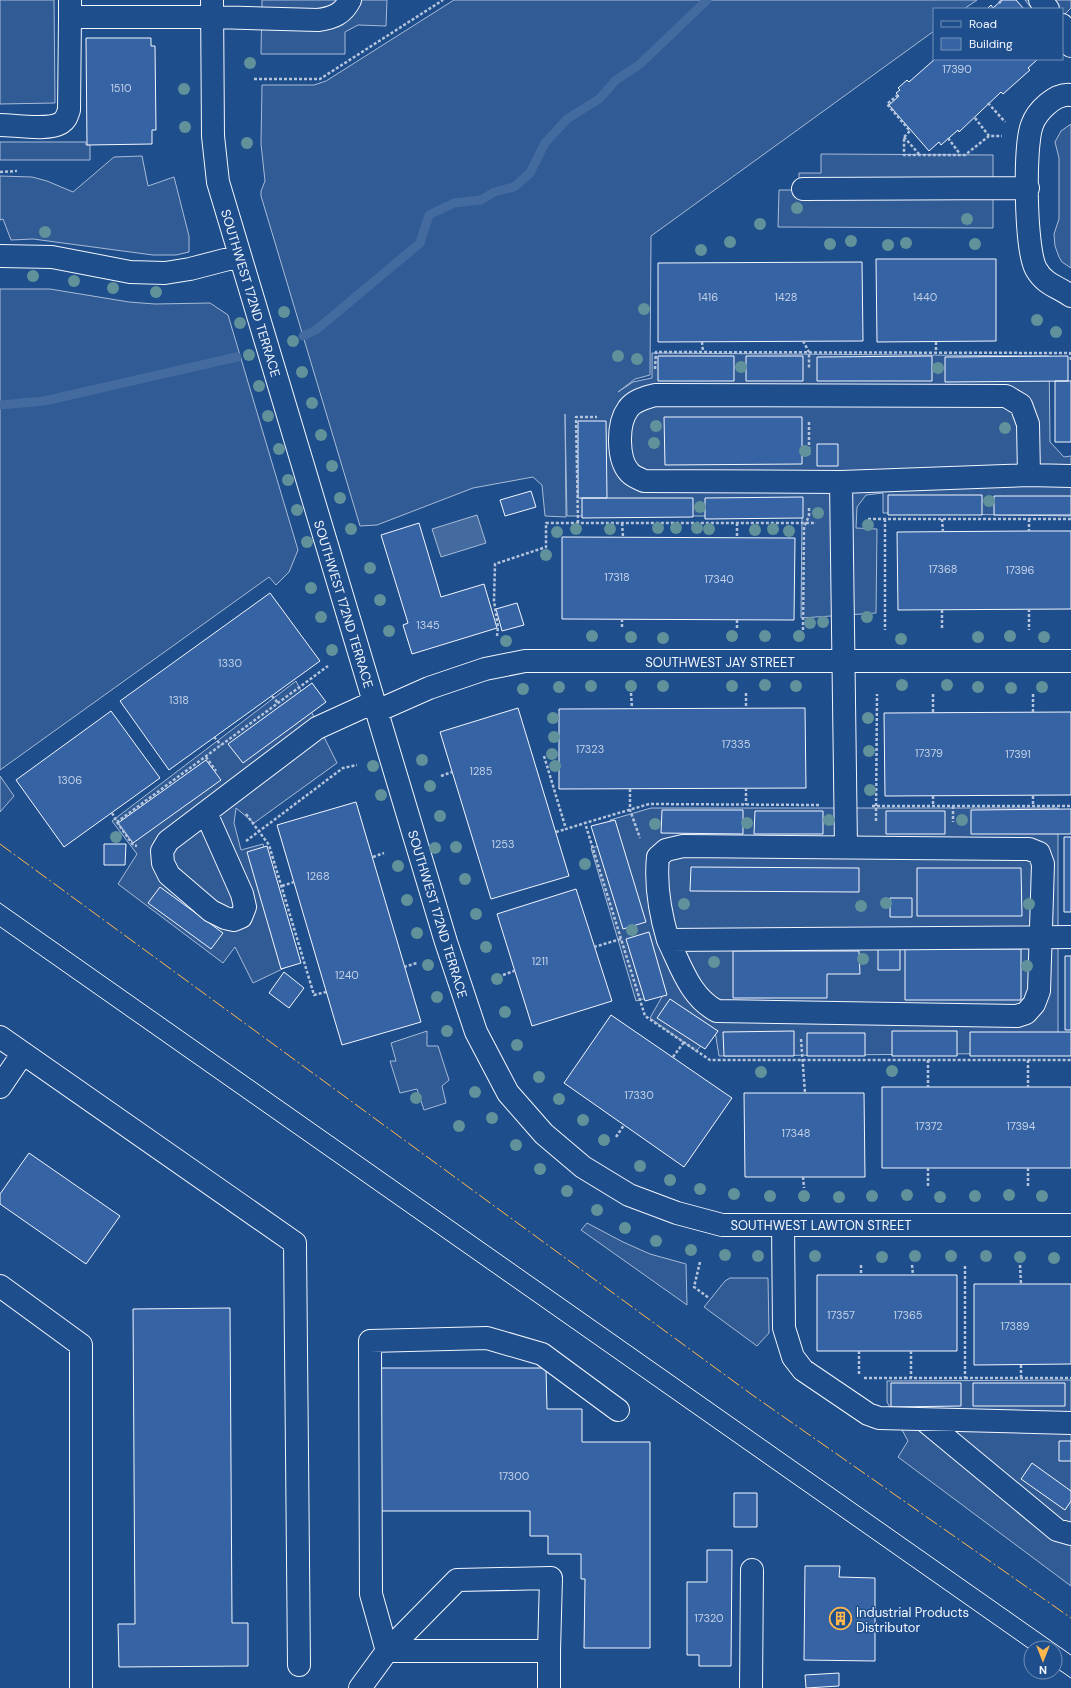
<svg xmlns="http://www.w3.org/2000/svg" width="1071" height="1688" font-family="'DM Sans',sans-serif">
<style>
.built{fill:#305b95;stroke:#a8bbd7}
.water{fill:#446ba0;stroke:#a8bbd7}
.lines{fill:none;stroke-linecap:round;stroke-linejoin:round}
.stream{stroke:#446ba0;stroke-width:9}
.building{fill:#3563a3;stroke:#f2f6ff}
.minor-casing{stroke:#f2f6ff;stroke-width:24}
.path{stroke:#b3c4dc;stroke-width:2.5;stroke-dasharray:3 2;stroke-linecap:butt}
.minor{stroke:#1f4e8c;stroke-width:22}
.tram{stroke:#f2f6ff;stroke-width:1}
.power{stroke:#ffb74d;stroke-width:1;stroke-dasharray:14 3 2 3;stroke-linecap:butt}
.tree{fill:#61919a}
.labels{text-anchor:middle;stroke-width:3;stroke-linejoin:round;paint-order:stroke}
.number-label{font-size:11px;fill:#c3d1e8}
.street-label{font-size:13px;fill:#f2f6ff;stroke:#1f4e8c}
.poi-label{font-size:13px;fill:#f2f6ff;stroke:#1f4e8c;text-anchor:start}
</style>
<rect width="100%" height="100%" fill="#1f4e8c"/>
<path class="built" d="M0,0H54L55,103L0,104Z
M262,0H387L386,26L358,25L345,32V54H261Z
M454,0H977L964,9H934V31L651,236L650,375L635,379L618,392L633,382L652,378V353L1049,356L1050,442L1064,457L1071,456V516L883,513V493L866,495L857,507L856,528L877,529L876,613L801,618L802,516H567L565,414L566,517L545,516L542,485L533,477L473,488L377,525L360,526L261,196V191L265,181L261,144L262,85H314L326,81Z
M1025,0H1071V8L1062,17V9H1032Z
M1071,124V268L1062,262L1059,257L1055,246L1054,234L1059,219V158L1055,142L1061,131Z
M0,142H86V145H90V160H0Z
M821,154L993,155V228L778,227L779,190H799V173H821Z
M142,156L148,186L174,177L189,236V252L176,255H153L33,239L11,240L3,219L0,220V176L32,177L47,181L73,192L114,157Z
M0,289H50L129,302L155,304L210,303L228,315L298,550L289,572L276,585L269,577L0,770Z
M296,681L337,763L254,823L236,808L234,823L241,850L263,844L299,961L253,983L235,947L223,963L118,884L137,854L112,821Z
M0,776L14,796L0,812Z
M651,808H1058V1053L719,1056L715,1031L696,1051L650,1018L664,993L636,1001L591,848L615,842L610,820Z
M427,1031V1046H438L449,1080L442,1086L446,1103L424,1110L417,1089L400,1093L390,1061H396L391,1043Z
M587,1223L623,1242L650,1254L686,1264L687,1305L581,1230Z
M730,1278H768L769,1333L757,1346L704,1307L725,1281Z
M1071,1380V1586L898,1457L908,1441L887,1402V1381Z"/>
<path class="water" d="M477,515L486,543L441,557L432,529Z"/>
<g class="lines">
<path class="stream" d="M303,336L316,330L420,243L429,215L454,203L481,200L494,192L514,187L530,173L545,143L567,119L599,99L616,80L639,65L707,0
M0,405L44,401L237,357"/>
</g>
<path class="building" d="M1002,0H1016L1024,9H987L991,5L993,8Z
M86,38H151V46H155L156,130H152V144L87,145Z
M935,59H1038L1028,68L1030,70L1003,94L1001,92L959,132L958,130L941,145L939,142L929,151L889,105L899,96L896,93L900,90L898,88L907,80L909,82Z
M876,259H996V341L877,342Z
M862,262L863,341L658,342V263Z
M658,356H734V381H658Z
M746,356H803V381H746Z
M932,356V381H817V357Z
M1068,356V381L945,382V357Z
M1055,381H1071V442H1055Z
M664,417H802V464L665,465Z
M578,421H606L607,498H578Z
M817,444H838V466H817Z
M531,491L536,507L505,516L500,500Z
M888,495H982V515H888Z
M994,496H1071V515H994Z
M803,497V518L705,519V498Z
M582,498H693V517L582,518Z
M419,523L441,597L484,584L497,628L412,654L403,625L408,623L381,535Z
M1029,531H1071V609L898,610L897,532Z
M562,537L795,538L794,620L562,619Z
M270,593L320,661L169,770L120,701Z
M517,603L524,625L502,631L496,609Z
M312,683L326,702L243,763L228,744Z
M518,708L569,876L491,899L440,732Z
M805,708L806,788L559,789V709Z
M111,711L160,778L64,847L16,780Z
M1071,712V795L885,796L884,713Z
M206,760L221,780L133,843L118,823Z
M356,802L421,1022L342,1045L277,825Z
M1071,809V834H971V810Z
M662,810H743V834L661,833Z
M755,811H823V834H754Z
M886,811H945V834H886Z
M615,820L646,922L623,929L591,826Z
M1064,837H1071V912H1064Z
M104,844H126L125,865H104Z
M267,846L301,963L281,969L247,852Z
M691,867L859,868V892L690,891Z
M917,868H1021L1022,916H917Z
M160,887L223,933L211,949L148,903Z
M576,889L612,1001L532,1026L497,914Z
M890,898H912V917H890Z
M649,932L667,995L645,1001L626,939Z
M878,949H900V970H878Z
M905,949H1021V1000H905Z
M733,951H859L860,974H827V998H733Z
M1065,956H1071V1030H1065Z
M284,972L304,988L289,1008L269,993Z
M670,999L718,1031L705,1049L657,1018Z
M611,1015L732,1098L684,1167L564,1083Z
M794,1031V1056H724L723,1032Z
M892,1031H957V1056H892Z
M970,1032H1071V1056H970Z
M807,1033H865V1056H807Z
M882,1087H1071V1168H882Z
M744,1093H864L865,1177H745Z
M29,1153L120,1216L86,1264L0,1204V1194Z
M817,1275H957V1351H817Z
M974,1284H1071V1364L974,1365Z
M230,1308L232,1623H248V1666L119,1667L118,1624H135L133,1309Z
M378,1368H546L547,1409H582V1442H650V1648H584L585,1579H581V1554H548V1536H530V1511H378Z
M891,1383H961V1406L891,1407Z
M973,1383H1065V1406H973Z
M1059,1441H1071V1461H1059Z
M1032,1463L1071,1491V1501L1065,1510L1021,1479Z
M734,1493H757V1527H734Z
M707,1550H732L731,1666H699V1655H687V1582H707Z
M805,1566H840L839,1577L875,1578V1661L804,1660Z
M839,1673V1686L806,1688L805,1675Z"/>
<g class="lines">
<defs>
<path id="minor" d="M70,0V17H212L318,20C333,18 343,14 350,0
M212,0L213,136L218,182L446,942L476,1032L508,1093L544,1134L583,1167L629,1195L677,1213L722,1225H1071
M1040,0L1048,9
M1062,25L1070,34L1071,46
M1071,95C1055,93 1037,111 1032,125C1024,146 1025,249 1036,269C1045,285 1057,286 1071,296
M0,125C15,125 48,131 61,123C66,120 67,116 69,110L70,17
M803,189L1028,188
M0,256L52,257L130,272L165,273L190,269L240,256
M841,482L1029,475
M377,711L429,688L485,669L525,661H1071
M206,813L242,894L245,907L241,917L234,920L225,918L211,911L169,875L163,863L162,851L168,841L317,728L374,702
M846,847L841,482L644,481C640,479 634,477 630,473C617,460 617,424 628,409C634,400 645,398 655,395L1006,396L1021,405L1028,424L1029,475L1071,476
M668,940C681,966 690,997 717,1011L1017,1016L1026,1013L1034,1004L1039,991L1043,864L1039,853L1029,849L683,846L666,850L658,857C655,886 660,913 668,940C802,939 937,938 1071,937
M0,1037L295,1243L299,1665
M0,1087L23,1053
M783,1225L784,1328L793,1357L803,1370L868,1414L879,1418L1071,1423
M0,1286L81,1345V1688
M924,1420L1057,1530L1071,1534
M549,1651L551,1578L457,1580L387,1651L371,1594L370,1341L487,1338L542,1354L618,1410
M360,1688L387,1651H549V1688
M751,1688L752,1570"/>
</defs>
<use href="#minor" class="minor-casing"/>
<path class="path" d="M999,3L1002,0
M254,79H320L443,0
M898,95L887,104L910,131L904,137V155H965L989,136H1002
M988,103L1005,122
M975,118L989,136
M904,137L919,154
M948,138L960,154
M0,172L17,171
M803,341L809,352V369
M702,342L703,352
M936,342V352
M655,369L656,352L1070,353L1071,361
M809,422V455
M868,519H1071
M885,519V630
M942,519L943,532
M1029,519V531
M578,523L576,417H597
M622,523L623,537
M737,523V537
M1029,609V630
M942,610V630
M622,619V629
M737,620V630
M803,630L804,527L809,516V508
M497,636L498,627L494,601L495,564L546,547V523H816
M631,693L632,708
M746,693V708
M933,694V713
M1033,694V713
M272,696L278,703
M214,737L221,745
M544,756L566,829L585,823
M206,757L216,771
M441,776L452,772
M746,788V805
M630,789V810L640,838
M933,796V806
M1033,796V806
M819,805L649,804L585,823L645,1016L710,1060H1071
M872,806H1071
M953,806V822
M112,813L117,822L328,666
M246,814L269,845L314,995L326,992
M876,821L877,694
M117,822L133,845L137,846
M556,832L566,829
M246,841L343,768L357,765
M373,857L384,853
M282,886L294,882
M594,947L621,939
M404,967L417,963
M503,975L514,971
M801,1039L805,1093
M673,1057L684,1042
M928,1060V1087
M1028,1060V1087
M616,1137L624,1125
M928,1168V1188
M1028,1168V1188
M803,1177L804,1188
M700,1262L694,1287L709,1298
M861,1265V1275
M912,1265L913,1275
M1020,1265L1021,1284
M859,1351V1376
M911,1351V1378
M1021,1365V1378
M864,1378H965V1265
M965,1378H1071"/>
<use href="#minor" class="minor"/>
<path class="tram" d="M0,903L1071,1655
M0,927L1031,1650
M1055,1667L1071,1678"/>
<path class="power" d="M0,844L751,1394L1071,1618"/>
</g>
<g class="tree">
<circle cx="250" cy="63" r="6"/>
<circle cx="184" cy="89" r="6"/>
<circle cx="185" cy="127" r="6"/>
<circle cx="247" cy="143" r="6"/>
<circle cx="797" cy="208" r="6"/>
<circle cx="967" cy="219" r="6"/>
<circle cx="760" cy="224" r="6"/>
<circle cx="45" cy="232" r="6"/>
<circle cx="851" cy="241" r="6"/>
<circle cx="730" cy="242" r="6"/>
<circle cx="906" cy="243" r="6"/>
<circle cx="830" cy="244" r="6"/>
<circle cx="975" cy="244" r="6"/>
<circle cx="888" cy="245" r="6"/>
<circle cx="701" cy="250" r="6"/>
<circle cx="33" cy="276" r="6"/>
<circle cx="74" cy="281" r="6"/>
<circle cx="113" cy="288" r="6"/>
<circle cx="156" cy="292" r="6"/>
<circle cx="644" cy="309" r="6"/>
<circle cx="284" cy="312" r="6"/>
<circle cx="1037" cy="320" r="6"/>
<circle cx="240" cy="323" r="6"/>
<circle cx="1056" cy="332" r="6"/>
<circle cx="293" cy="341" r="6"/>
<circle cx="249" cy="355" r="6"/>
<circle cx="618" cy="356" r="6"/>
<circle cx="637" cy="359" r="6"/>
<circle cx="741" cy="367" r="6"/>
<circle cx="938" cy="368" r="6"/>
<circle cx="302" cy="372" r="6"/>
<circle cx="259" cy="386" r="6"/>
<circle cx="312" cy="403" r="6"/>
<circle cx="268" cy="416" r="6"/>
<circle cx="656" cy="426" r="6"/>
<circle cx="1005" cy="428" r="6"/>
<circle cx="321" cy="435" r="6"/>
<circle cx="654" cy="443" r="6"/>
<circle cx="279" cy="449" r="6"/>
<circle cx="805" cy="451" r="6"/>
<circle cx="332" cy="466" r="6"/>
<circle cx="288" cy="480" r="6"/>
<circle cx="340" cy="498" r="6"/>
<circle cx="989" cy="501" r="6"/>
<circle cx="700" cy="507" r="6"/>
<circle cx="297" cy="510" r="6"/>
<circle cx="818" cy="513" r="6"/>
<circle cx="868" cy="525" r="6"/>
<circle cx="658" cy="528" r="6"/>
<circle cx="676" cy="528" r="6"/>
<circle cx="697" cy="528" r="6"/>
<circle cx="351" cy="529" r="6"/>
<circle cx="576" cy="529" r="6"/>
<circle cx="610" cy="529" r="6"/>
<circle cx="709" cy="529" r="6"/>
<circle cx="773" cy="529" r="6"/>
<circle cx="755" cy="530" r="6"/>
<circle cx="789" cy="531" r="6"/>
<circle cx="557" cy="532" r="6"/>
<circle cx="307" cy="542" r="6"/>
<circle cx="546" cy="555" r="6"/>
<circle cx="370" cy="568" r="6"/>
<circle cx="311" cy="588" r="6"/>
<circle cx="380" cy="600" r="6"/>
<circle cx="321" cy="617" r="6"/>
<circle cx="867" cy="617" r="6"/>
<circle cx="823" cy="622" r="6"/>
<circle cx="810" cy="623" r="6"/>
<circle cx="389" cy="631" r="6"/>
<circle cx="592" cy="636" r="6"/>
<circle cx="732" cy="636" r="6"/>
<circle cx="765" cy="636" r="6"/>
<circle cx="799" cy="636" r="6"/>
<circle cx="1010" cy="636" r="6"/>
<circle cx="631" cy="637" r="6"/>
<circle cx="978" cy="637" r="6"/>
<circle cx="1044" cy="637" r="6"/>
<circle cx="663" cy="638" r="6"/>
<circle cx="901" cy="639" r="6"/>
<circle cx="506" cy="641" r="6"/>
<circle cx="332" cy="650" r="6"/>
<circle cx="765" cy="685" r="6"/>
<circle cx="902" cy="685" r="6"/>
<circle cx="947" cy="685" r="6"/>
<circle cx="591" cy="686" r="6"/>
<circle cx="631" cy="686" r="6"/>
<circle cx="663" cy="686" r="6"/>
<circle cx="732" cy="686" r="6"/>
<circle cx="796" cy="686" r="6"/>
<circle cx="559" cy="687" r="6"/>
<circle cx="978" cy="687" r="6"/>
<circle cx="1042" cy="687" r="6"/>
<circle cx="1011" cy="688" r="6"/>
<circle cx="523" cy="689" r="6"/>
<circle cx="553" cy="718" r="6"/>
<circle cx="868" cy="718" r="6"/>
<circle cx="554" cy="737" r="6"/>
<circle cx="869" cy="751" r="6"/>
<circle cx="552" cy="754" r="6"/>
<circle cx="422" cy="760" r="6"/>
<circle cx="373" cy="766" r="6"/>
<circle cx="555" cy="766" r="6"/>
<circle cx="430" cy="786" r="6"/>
<circle cx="870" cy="790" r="6"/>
<circle cx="381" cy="795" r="6"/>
<circle cx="440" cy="816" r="6"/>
<circle cx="829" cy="820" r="6"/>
<circle cx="962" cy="820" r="6"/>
<circle cx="747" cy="823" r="6"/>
<circle cx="655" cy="824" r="6"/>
<circle cx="116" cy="837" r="6"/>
<circle cx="456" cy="847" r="6"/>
<circle cx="435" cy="848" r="6"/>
<circle cx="585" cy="864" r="6"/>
<circle cx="398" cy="866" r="6"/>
<circle cx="465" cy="879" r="6"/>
<circle cx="407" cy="900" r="6"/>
<circle cx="886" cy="903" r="6"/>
<circle cx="684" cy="904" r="6"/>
<circle cx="1029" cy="904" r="6"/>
<circle cx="861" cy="906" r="6"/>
<circle cx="476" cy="914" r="6"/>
<circle cx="632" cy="930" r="6"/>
<circle cx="417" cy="933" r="6"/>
<circle cx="486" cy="947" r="6"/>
<circle cx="863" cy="959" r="6"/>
<circle cx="714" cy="962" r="6"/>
<circle cx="428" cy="965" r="6"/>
<circle cx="1027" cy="966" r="6"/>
<circle cx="497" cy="979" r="6"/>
<circle cx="437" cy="997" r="6"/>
<circle cx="505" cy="1012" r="6"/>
<circle cx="447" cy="1031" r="6"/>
<circle cx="517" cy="1045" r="6"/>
<circle cx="892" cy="1071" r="6"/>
<circle cx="761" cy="1072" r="6"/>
<circle cx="539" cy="1077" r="6"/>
<circle cx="475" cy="1092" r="6"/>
<circle cx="416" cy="1098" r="6"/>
<circle cx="559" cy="1099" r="6"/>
<circle cx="492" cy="1118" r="6"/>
<circle cx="583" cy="1120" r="6"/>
<circle cx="459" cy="1126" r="6"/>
<circle cx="604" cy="1140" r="6"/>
<circle cx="516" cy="1145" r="6"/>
<circle cx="640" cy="1166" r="6"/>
<circle cx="540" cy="1169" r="6"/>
<circle cx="670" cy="1180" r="6"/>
<circle cx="700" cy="1189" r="6"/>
<circle cx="567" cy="1191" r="6"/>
<circle cx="734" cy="1194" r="6"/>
<circle cx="907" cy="1195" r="6"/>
<circle cx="1009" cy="1195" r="6"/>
<circle cx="770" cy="1196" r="6"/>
<circle cx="804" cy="1196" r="6"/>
<circle cx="872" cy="1196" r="6"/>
<circle cx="975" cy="1196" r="6"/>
<circle cx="1042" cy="1196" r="6"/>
<circle cx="839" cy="1197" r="6"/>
<circle cx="940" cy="1197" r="6"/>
<circle cx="597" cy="1210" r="6"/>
<circle cx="625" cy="1228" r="6"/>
<circle cx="656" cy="1241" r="6"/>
<circle cx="691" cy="1250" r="6"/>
<circle cx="725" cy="1255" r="6"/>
<circle cx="758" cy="1256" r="6"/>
<circle cx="815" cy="1256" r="6"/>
<circle cx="915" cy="1256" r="6"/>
<circle cx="951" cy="1256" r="6"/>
<circle cx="986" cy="1256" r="6"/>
<circle cx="882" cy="1257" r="6"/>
<circle cx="1020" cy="1257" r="6"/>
<circle cx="1054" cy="1258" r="6"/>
</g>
<defs>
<symbol id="building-ring" viewBox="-11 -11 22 22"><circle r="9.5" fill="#1f4e8c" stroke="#ffb74d" stroke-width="1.5"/><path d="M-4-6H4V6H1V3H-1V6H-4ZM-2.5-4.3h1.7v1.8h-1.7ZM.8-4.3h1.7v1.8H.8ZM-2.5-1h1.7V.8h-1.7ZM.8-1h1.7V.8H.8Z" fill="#ffb74d"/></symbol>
</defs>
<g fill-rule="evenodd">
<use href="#building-ring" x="828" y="1606" width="25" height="25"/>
</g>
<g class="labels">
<g class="number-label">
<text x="957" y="73">17390</text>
<text x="121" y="92">1510</text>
<text x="708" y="301">1416</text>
<text x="786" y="301">1428</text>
<text x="925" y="301">1440</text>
<text x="943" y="573">17368</text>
<text x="1020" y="574">17396</text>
<text x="617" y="581">17318</text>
<text x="719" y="583">17340</text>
<text x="428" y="629">1345</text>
<text x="230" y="667">1330</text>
<text x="179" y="704">1318</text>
<text x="736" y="748">17335</text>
<text x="590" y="753">17323</text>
<text x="929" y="757">17379</text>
<text x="1018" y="758">17391</text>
<text x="481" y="775">1285</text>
<text x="70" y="784">1306</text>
<text x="503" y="848">1253</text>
<text x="318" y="880">1268</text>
<text x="540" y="965">1211</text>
<text x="347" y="979">1240</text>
<text x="639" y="1099">17330</text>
<text x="929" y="1130">17372</text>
<text x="1021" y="1130">17394</text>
<text x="796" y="1137">17348</text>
<text x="841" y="1319">17357</text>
<text x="908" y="1319">17365</text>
<text x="1015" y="1330">17389</text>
<text x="514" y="1480">17300</text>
<text x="709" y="1622">17320</text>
</g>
<g class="street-label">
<text transform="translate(251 293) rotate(73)" y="5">SOUTHWEST 172ND TERRACE</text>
<text transform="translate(344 604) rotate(73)" y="5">SOUTHWEST 172ND TERRACE</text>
<text x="720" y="667">SOUTHWEST JAY STREET</text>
<text transform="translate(438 914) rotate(73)" y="5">SOUTHWEST 172ND TERRACE</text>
<text x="821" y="1230">SOUTHWEST LAWTON STREET</text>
</g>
<g class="poi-label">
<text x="856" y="1617">Industrial Products<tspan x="856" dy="15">Distributor</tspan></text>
</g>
</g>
<rect x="933" y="8" width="130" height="52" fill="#1f4e8c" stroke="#7391ba"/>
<rect x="941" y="21" width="20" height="6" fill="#1f4e8c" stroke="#7391ba"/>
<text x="969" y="28" font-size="12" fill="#f2f6ff">Road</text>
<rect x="941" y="38" width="20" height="12" fill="#3563a3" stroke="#7391ba"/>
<text x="969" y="48" font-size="12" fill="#f2f6ff">Building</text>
<g transform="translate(1043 1660) rotate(180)"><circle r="19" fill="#1f4e8c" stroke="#7391ba"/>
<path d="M0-3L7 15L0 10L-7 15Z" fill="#ffb74d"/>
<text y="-6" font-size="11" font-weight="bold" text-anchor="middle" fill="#f2f6ff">N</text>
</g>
</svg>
